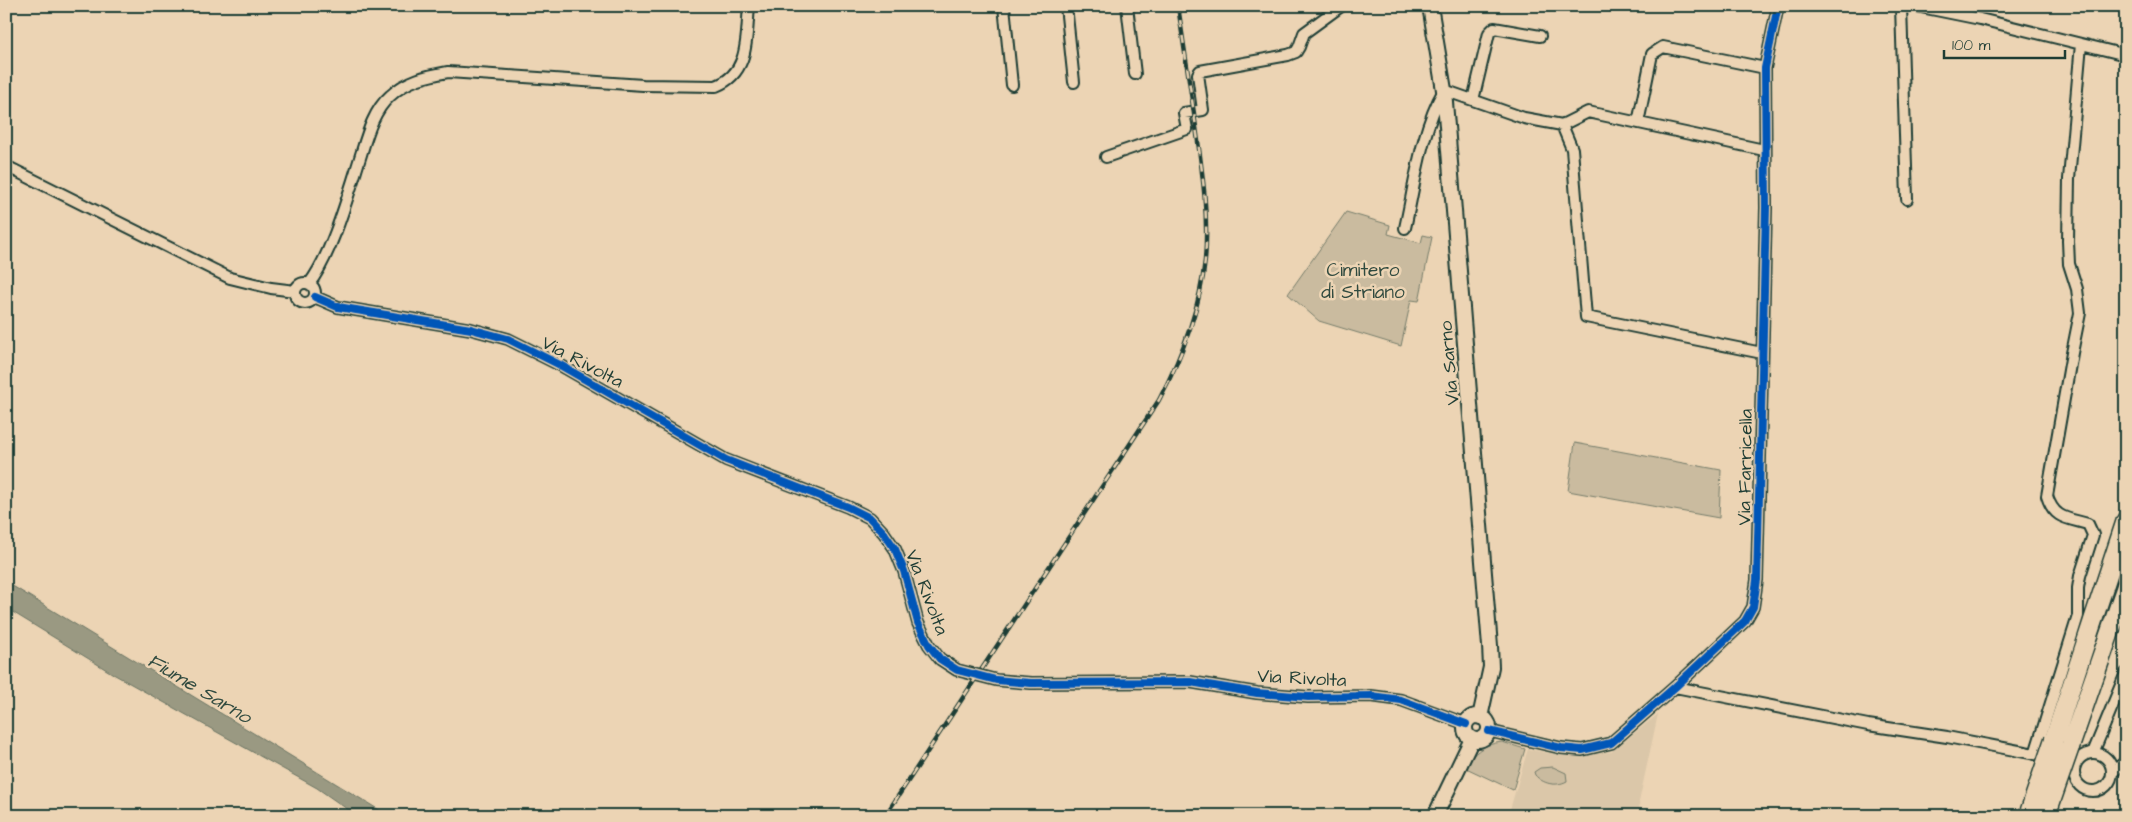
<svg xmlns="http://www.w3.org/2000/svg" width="2132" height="822" font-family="'Architects Daughter',sans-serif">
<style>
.built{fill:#dbc7a9}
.green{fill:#cabb9f;stroke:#747c6a}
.water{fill:#9a9982;stroke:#697463}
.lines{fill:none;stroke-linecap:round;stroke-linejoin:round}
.minor-casing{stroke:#1f3d34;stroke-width:14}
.secondary-casing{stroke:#1f3d34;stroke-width:18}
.motorway-casing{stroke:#1f3d34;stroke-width:21}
.minor{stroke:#ecd4b4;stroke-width:10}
.secondary{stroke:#ecd4b4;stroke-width:14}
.motorway{stroke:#ecd4b4;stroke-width:18}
.rail-casing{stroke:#1f3d34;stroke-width:4.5}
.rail{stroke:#ecd4b4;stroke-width:2.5;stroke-dasharray:8;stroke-linecap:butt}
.motorway-bridge-casing{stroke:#1f3d34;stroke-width:21;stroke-linecap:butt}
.motorway-bridge{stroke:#ecd4b4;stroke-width:18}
.cycleway-casing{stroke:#ecd4b4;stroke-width:11}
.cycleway{stroke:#0057b8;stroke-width:8}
.labels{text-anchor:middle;stroke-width:5;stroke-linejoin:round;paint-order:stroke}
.park-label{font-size:19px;fill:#304a3f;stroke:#ecd4b4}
.street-label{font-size:19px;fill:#1f3d34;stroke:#ecd4b4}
.water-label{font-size:20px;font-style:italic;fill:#314b40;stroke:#ecd4b4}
</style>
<rect width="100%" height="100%" fill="#ecd4b4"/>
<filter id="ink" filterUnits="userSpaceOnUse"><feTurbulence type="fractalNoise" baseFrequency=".02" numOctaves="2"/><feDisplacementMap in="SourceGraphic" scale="10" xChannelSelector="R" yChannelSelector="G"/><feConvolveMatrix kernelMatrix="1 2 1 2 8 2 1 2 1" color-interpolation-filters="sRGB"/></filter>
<g filter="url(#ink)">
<path class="built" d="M1658,714L1639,802L1640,812L1645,816H1508L1528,749L1555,754L1611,752Z"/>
<path class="green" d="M1346,212L1390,225L1388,234L1421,243L1423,235L1432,237L1419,301L1411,300L1401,346L1319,321L1288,294Z
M1575,443L1721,470L1719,518L1568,491Z
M1502,742L1525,749L1513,790L1464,767C1474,752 1484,744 1502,742Z
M1553,767L1566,773L1567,781C1556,787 1543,784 1535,775L1534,772L1540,768Z"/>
<path class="water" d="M6,582L389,816H357L317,788L115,675L6,608Z"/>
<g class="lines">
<defs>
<path id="minor" d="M1004,6L1012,85
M1066,6L1074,82
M1127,6L1135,74
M1901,6L1907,199
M1916,6L1980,19L2126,55
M1473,100L1489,33L1494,28L1540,36
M1638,123L1652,54L1663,47L1765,68
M1562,125L1572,149L1586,317L1762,353
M1106,157L1187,129L1184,113L1203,110L1198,74L1200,71L1288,55L1296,52L1299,47L1304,33L1341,6
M6,166L230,278L271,288L295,291
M1405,228C1415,184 1421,130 1444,90L1524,118L1562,125L1588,112L1764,150
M295 293a10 10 0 1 1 20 0a10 10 0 1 1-20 0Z
M309,284C331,256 348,196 359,161C366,139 372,112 390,96C407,80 426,76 448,72L643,85L716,86C750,73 746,37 749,6
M315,297L338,307L471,329L508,339L560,365L726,460L848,507L870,518L884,533L895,549L904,571L918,623L929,645L940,659L957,670L996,680L1031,683L1190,682L1257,693L1308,697L1371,696L1401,700L1466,724
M1675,687L1868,725L1947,737L2040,755
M1489,731L1561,748L1582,750L1611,743L1675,687L1745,621L1753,607L1757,580L1766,208L1765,68L1778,6
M2074 772a19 19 0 1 1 38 0a19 19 0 1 1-38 0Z
M2093,753L2126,673
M2035,754L2078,616V588L2080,576L2093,535L2088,524C2067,518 2054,519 2047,496L2072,353L2080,313L2077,289L2069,264L2068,241L2069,179L2081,44
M2113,772L2126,761"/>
<path id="secondary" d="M1430,6L1444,90L1490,646L1491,667L1480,717
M1465 728a12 12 0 1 1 24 0a12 12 0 1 1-24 0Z
M1435,816L1472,739"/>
<path id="motorway" d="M2054,739L2126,520
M2070,747L2126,586"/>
</defs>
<use href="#minor" class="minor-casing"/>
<use href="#secondary" class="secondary-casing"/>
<use href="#motorway" class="motorway-casing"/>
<use href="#minor" class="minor"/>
<use href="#secondary" class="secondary"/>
<use href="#motorway" class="motorway"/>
<defs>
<path id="rail" d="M885,816L1159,400C1182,356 1200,310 1205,260C1209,216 1202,170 1196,127C1190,87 1184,46 1178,6"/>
</defs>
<use href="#rail" class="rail-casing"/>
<use href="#rail" class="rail"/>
<defs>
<path id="motorway-bridge" d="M2028,816L2054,739
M2046,816L2070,747"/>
</defs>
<use href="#motorway-bridge" class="motorway-bridge-casing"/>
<use href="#motorway-bridge" class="motorway-bridge"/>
<defs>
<path id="cycleway" d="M315,297L338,307L471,329L508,339L560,365L726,460L848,507L870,518L884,533L895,549L904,571L918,623L929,645L940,659L957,670L996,680L1031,683L1190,682L1257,693L1308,697L1371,696L1401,700L1466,724
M1489,731L1561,748L1582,750L1611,743L1675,687L1745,621L1753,607L1757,580L1766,208L1765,68L1778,6"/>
</defs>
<use href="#cycleway" class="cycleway-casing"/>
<use href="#cycleway" class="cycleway"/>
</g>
</g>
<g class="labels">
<g class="park-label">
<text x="1363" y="276">Cimitero<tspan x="1363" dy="22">di Striano</tspan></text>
</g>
<g class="street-label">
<text transform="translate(583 361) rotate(28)" y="7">Via Rivolta</text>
<text transform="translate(1448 363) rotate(-95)" y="7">Via Sarno</text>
<text transform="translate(1744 467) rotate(-89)" y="7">Via Farricella</text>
<text transform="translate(928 592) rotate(69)" y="7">Via Rivolta</text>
<text transform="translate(1302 677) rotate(3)" y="7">Via Rivolta</text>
</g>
<g class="water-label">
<text transform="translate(200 688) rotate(31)" y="7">Fiume Sarno</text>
</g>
</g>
<rect width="2132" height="822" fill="none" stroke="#ecd4b4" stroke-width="25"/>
<rect x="12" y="12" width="2107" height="797" fill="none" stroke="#1f3d34" stroke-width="2" filter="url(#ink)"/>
<path d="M1944 50v8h121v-8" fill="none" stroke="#1f3d34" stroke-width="2.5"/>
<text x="1952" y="50" font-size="15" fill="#1f3d34" stroke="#ecd4b4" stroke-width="4" paint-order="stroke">100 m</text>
</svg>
